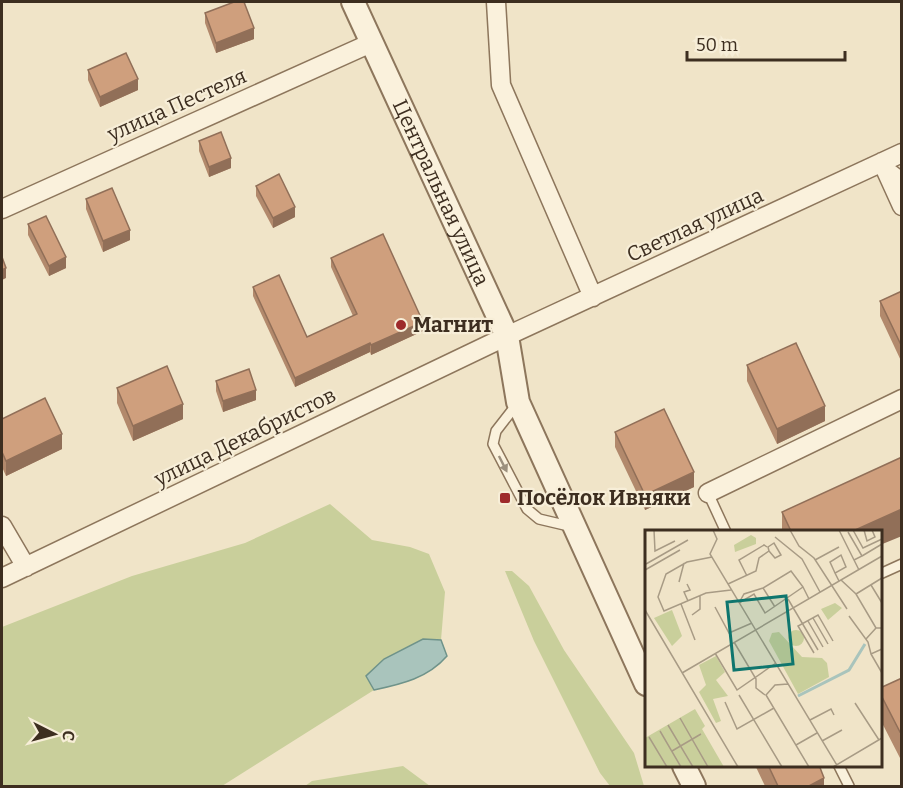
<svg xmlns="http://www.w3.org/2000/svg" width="903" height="788" font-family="Bitter,serif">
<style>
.green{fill:#c9cf9b}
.water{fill:#a9c4bc;stroke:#6f938a;stroke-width:1.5}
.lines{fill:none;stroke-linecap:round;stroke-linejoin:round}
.service-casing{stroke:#8d765c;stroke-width:12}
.minor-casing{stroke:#8d765c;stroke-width:21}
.tertiary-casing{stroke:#8d765c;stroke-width:26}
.service{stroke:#faf1dc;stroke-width:9}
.minor{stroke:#faf1dc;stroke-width:18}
.tertiary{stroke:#faf1dc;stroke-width:22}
.wall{fill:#b2896c}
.shaded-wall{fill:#916f58}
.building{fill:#cf9f7d;stroke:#916f58;stroke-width:1.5}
.oneway{fill:#9c907e}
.poi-dot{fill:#9e2a2b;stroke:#f7eed8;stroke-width:2}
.labels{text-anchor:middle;stroke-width:4.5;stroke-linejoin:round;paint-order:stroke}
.street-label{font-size:21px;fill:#3d2e20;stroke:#f7eed8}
.poi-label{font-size:21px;font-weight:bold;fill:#3d2e20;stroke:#f7eed8;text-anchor:start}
.inset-river{fill:none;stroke:#a9c4bc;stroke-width:3}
.inset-road{fill:none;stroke:#a89b85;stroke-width:1.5}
.view{fill:#0f766e;fill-opacity:0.15;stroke:#0f766e;stroke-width:3}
.inset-edge{fill:none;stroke:#3d2e20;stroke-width:3}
</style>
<rect width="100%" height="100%" fill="#f0e4c8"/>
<path class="green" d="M330,504L372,540L410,547L429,554L445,592L441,640L423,639L366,676L374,690L222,786H2V627L132,576L245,543Z
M505,571H512L529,586L564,650L634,753L644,786H610L600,773L534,641Z
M403,766L430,786H305L312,781Z"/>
<path class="water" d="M423,639L441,640L447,656C428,678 402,684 374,690L366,676L384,659Z"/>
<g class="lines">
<defs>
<path id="service" d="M889,167L902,177
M517,404L496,431L493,444L527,509L539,519L573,527
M708,493L726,532
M880,574L902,564
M839,766L849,786"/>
<path id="minor" d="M496,2L501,85L593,297
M882,162L902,206
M2,209L371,43
M708,493L902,399
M2,526L26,567
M2,578L507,336L902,153"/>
<g id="tertiary">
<path id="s1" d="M353,2L507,336L518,402L646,684"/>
<path d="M684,766L694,786"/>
</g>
</defs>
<use href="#service" class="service-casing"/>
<use href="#minor" class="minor-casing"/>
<use href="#tertiary" class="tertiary-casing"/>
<use href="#service" class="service"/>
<use href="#minor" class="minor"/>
<use href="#tertiary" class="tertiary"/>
</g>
<path class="wall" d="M205,13L254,39L216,53L205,23Z
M88,70L138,90L100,107L88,80Z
M199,141L231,168L209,177L199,151Z
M256,186L295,217L273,228L256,196Z
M86,199L130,240L103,252L86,209Z
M28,224L66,268L49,276L28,235Z
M331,258L423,331L371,355L370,352L295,387L253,296V287L307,337L353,316L331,267Z
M902,291V363L880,316V301Z
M747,365L825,421L777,444L747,381Z
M216,381L256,400L223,412L216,391Z
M117,388L183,419L133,441L117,403Z
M2,419L62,449L6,476L2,467Z
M615,432L694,487L645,510L615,447Z
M782,512L880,531H782Z
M902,678L900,758L880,719V688Z
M755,765H819L824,786H765Z"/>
<path class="shaded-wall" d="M254,28V39L216,53V43Z
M138,79V90L100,107V97Z
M231,158V168L209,177V167Z
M295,207V217L273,228V218Z
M130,230V240L103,252V241Z
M66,257V268L49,276V266Z
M6,268V278L2,280V270Z
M423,322V331L371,355V345Z
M370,343V352L295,387V378Z
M256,390V400L223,412V401Z
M183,404V419L133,441V426Z
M825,406V421L777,444V429Z
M62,434V449L6,476V461Z
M694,472V487L645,510V495Z
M902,509V536L880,545V531H853Z
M902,731V757L900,758V732Z
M824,778V786H809Z"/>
<path class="building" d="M234,2H244L254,28L216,43L205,13Z
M126,53L138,79L100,97L88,70Z
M221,132L231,158L209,167L199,141Z
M279,174L295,207L273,218L256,186Z
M112,188L130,230L103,241L86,199Z
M46,216L66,257L49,266L28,224Z
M383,234L423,322L371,345L370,343L295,378L253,287L279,275L307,337L357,314L331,258Z
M2,257L6,268L2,270Z
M902,291V347L880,301Z
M796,343L825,406L777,429L747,365Z
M167,366L183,404L133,426L117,388Z
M249,369L256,390L223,401L216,381Z
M45,398L62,434L6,461L2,452V419Z
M664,409L694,472L645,495L615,432Z
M902,457V509L853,531H791L782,512Z
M902,678V731L900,732L880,693V688Z
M768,765H819L824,778L809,786H778Z"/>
<defs><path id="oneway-solid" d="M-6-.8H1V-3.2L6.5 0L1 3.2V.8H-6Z" transform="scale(1.5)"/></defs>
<use class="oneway" href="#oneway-solid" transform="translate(503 464) rotate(63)"/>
<g class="poi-dot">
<circle cx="401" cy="325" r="6"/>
<rect x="499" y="492" width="12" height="12" rx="3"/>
</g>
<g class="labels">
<g class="street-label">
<text transform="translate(177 105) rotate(-24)" y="7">улица Пестеля</text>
<text dy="7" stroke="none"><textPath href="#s1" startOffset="210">Центральная улица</textPath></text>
<text transform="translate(695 225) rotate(-25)" y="7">Светлая улица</text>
<text transform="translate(245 437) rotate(-26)" y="7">улица Декабристов</text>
</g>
<g class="poi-label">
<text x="413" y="332">Магнит</text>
<text x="517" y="505">Посёлок Ивняки</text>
</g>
</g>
<g transform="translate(645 530)">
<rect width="237" height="237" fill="#f0e4c8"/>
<path d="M106,5L111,8V14L90,22L89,15ZM190,73L197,78L183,90L176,79ZM27,80L37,106L27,116L9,88ZM143 108a8 8 0 1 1 16 0a8 8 0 1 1-16 0ZM134,102L157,127L177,128L182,133L184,147L153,164L124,111L127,103ZM71,126L80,142L71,150L83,166L68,169L76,191L71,193L54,162L61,155L54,135ZM50,179L60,196L57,199L79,237H0V208Z" fill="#c9cf9b"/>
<path class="inset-river" d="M153,166L204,140L220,114"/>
<path class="inset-road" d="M9,0L10,21L30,11M68,0L72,9L65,24L193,237M145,0L154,16L169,28L202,79M194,0L214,40M208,0L218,18L237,9M219,0L222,11L230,7L227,0M203,2L217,26L209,30M130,7L157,29L175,62M217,26L237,14M67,27L42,32L21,44L13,67L19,81L61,63L86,60M170,30L194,17M1,34L43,10M0,40L35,20M190,43L185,32L196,25L201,37L190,43L194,51M102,46L94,30L119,15L122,17M196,50L211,64L231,98M34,52L39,33M42,54L45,60L39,62L43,71M83,54L111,41L114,28L124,21L130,28L136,25L129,13L123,17L124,21M226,55L237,73M211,64L237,48M143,69L173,120M95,71L99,64L118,58M94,73L109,64L120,83L158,57L164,69M36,74L50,110M70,77L84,103L107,93M130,77L118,58L146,41L158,57M0,80L93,237M47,85L55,79V65M204,86L223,112L226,124L237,119M168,88L183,114M163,91L178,117M221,109L231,98H237M89,112L111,149V158L120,165M70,123L92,160L131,133M169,123L153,96L173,85L188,111M226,124L237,143M37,143L237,26M143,154L130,155L121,165L164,237M94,165L137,237M80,172L92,199L129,178M210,173L234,210M35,188L63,237M165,190L186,179L189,185M23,195L48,237M15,201L36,237M4,207L22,237M177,211L197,200M151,215L172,203M27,221L56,204M188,237L237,208"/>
<path class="view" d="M141,66L148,134L89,140L82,72Z"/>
<rect width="237" height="237" class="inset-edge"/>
</g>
<rect width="903" height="788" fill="none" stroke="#3d2e20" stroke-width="6"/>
<g transform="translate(54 734) rotate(96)" stroke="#f7eed8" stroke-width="4.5" paint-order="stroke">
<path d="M0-4.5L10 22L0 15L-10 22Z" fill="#3d2e20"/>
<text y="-9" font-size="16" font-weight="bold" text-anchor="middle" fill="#3d2e20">С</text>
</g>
<path d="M687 51v9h158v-9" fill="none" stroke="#3d2e20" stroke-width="3"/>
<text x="696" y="51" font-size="18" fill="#3d2e20" stroke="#f7eed8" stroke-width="4.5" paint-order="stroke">50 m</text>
</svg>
